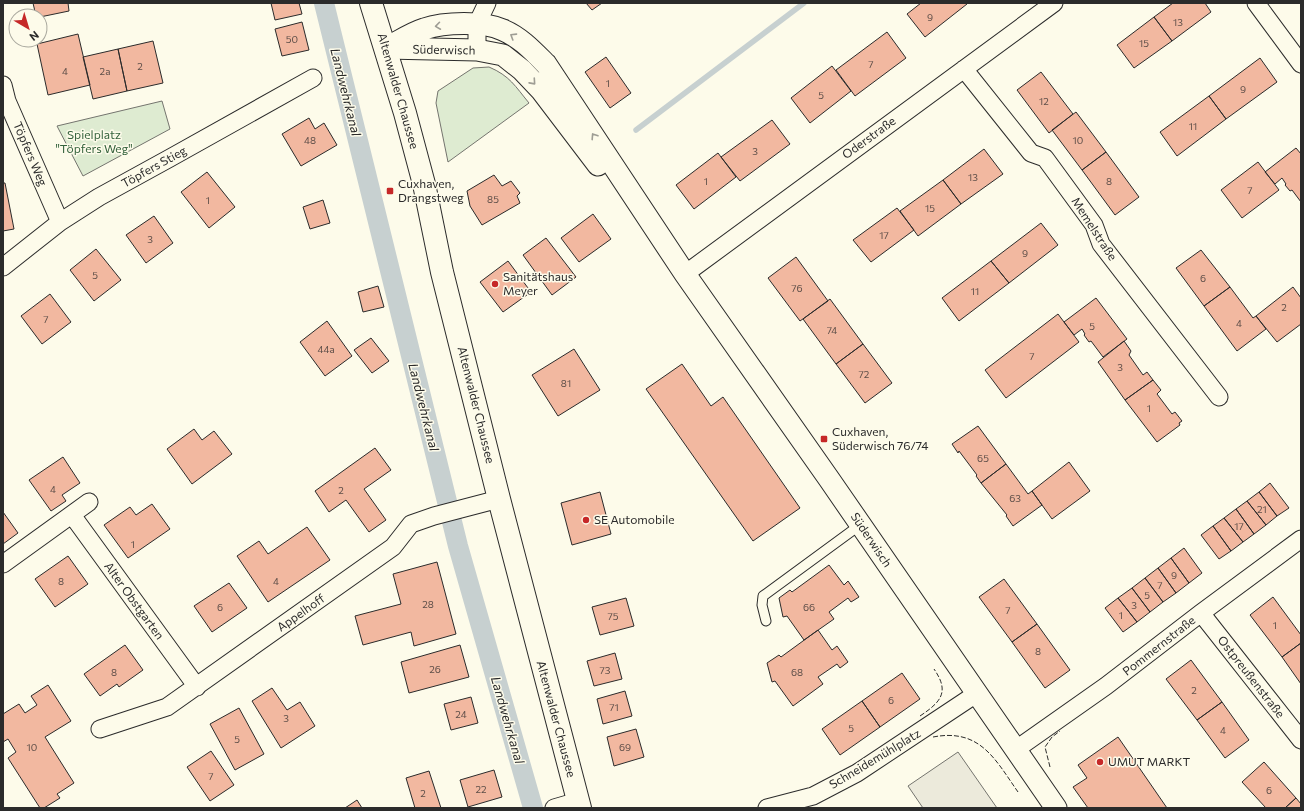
<svg xmlns="http://www.w3.org/2000/svg" width="1304" height="811" font-family="Commissioner,sans-serif">
<style>
.green{fill:#deebd1;stroke:#74746e}
.parking{fill:#eceadb;stroke:#74746e}
.lines{fill:none;stroke-linecap:round;stroke-linejoin:round}
.stream{stroke:#c7d0d0;stroke-width:5.5}
.canal{stroke:#c7d0d0;stroke-width:20}
.building{fill:#f2b8a0;stroke:#2b2b2b}
.service-casing{stroke:#2b2b2b;stroke-width:11}
.minor-casing{stroke:#2b2b2b;stroke-width:19}
.tertiary-casing{stroke:#2b2b2b;stroke-width:23}
.primary-casing{stroke:#2b2b2b;stroke-width:24}
.service{stroke:#fdfbea;stroke-width:9}
.minor{stroke:#fdfbea;stroke-width:17}
.tertiary{stroke:#fdfbea;stroke-width:21}
.primary{stroke:#fdfbea;stroke-width:22}
.fence{stroke:#2b2b2b;stroke-width:1;stroke-dasharray:5 2;stroke-linecap:butt}
.oneway{stroke:#9e9d94}
.poi-dot{fill:#c62828;stroke:#fdfbea;stroke-width:1.5}
.labels{text-anchor:middle;stroke-width:3;stroke-linejoin:round;paint-order:stroke}
.number-label{font-size:10px;fill:#5d4e48}
.street-label{font-size:12px;fill:#2b2b2b;stroke:#fdfbea}
.park-label{font-size:12px;fill:#34623c;stroke:#fdfbea}
.poi-label{font-size:12px;fill:#2b2b2b;stroke:#fdfbea;text-anchor:start}
.water-label{font-size:13px;font-style:italic;fill:#2b2b2b;stroke:#fdfbea}
</style>
<rect width="100%" height="100%" fill="#fdfbea"/>
<path class="green" d="M489,67C510,76 515,86 529,103L448,162L436,103L438,91L473,68Z
M162,101L170,129L83,176L57,126Z"/>
<path class="parking" d="M958,752L997,808H923L908,786Z"/>
<g class="lines">
<path class="stream" d="M636,130L804,3"/>
<path class="canal" d="M324,3L458,546L533,808"/>
</g>
<path class="building" d="M33,3H68L69,11L40,17L36,16Z
M271,3H299L302,14L275,20Z
M586,3H602L592,10Z
M921,3H966L967,4L925,37L907,14Z
M1173,3H1205L1211,12L1172,41L1154,17Z
M1154,17L1172,41L1134,68L1117,45Z
M302,22L309,50L282,56L275,29Z
M887,32L906,58L855,96L836,70Z
M78,34L90,85L48,95L37,44Z
M153,41L163,83L127,91L118,49Z
M118,49L127,91L93,99L83,57Z
M606,57L631,93L610,108L585,72Z
M1260,58L1277,82L1226,119L1209,96Z
M832,66L851,91L810,123L791,98Z
M1041,72L1073,114L1049,133L1017,90Z
M1209,96L1226,119L1177,156L1160,132Z
M1076,112L1106,152L1082,170L1052,130Z
M309,118L315,129L324,123L337,145L301,166L282,134Z
M772,120L790,144L740,181L721,157Z
M1296,148L1301,154V202L1292,190L1290,191L1285,185L1286,184L1282,178L1275,184L1265,172Z
M984,149L1003,174L961,204L943,180Z
M1106,152L1139,197L1115,215L1082,170Z
M718,153L736,177L694,209L676,185Z
M1258,162L1279,190L1242,218L1221,190Z
M207,172L235,207L209,228L181,192Z
M494,175L502,186L511,181L520,193L517,196L520,203L482,225L470,206L467,191Z
M943,180L961,204L918,236L900,211Z
M3,183H5L14,229L3,231Z
M323,200L330,223L310,229L303,207Z
M897,208L914,230L871,262L853,240Z
M593,214L611,239L579,262L561,238Z
M154,216L173,243L146,263L126,235Z
M1041,223L1058,245L1009,283L991,261Z
M546,238L576,277L552,295L523,255Z
M96,249L121,280L94,301L70,270Z
M1201,250L1230,287L1204,306L1176,268Z
M796,257L828,301L800,321L768,278Z
M508,261L531,292L503,312L480,282Z
M991,261L1009,283L959,321L942,298Z
M378,286L384,307L363,312L358,292Z
M1230,287L1253,318L1256,316L1266,329L1237,351L1204,306Z
M1293,287L1301,298V324L1277,342L1256,316Z
M50,294L71,322L42,344L21,316Z
M1096,298L1127,339L1103,357L1091,341L1089,342L1084,335L1085,334L1082,329L1074,335L1064,322Z
M830,299L863,344L836,364L803,319Z
M1058,314L1079,342L1006,398L985,370Z
M327,321L352,356L325,376L300,342Z
M371,338L389,361L372,373L354,350Z
M1124,341L1131,351L1129,355L1143,375L1147,372L1153,380L1125,400L1098,362Z
M863,344L892,383L865,403L836,364Z
M574,349L600,390L558,416L532,375Z
M682,364L711,406L723,397L800,508L753,541L646,389Z
M1153,380L1161,390L1157,394L1172,414L1175,412L1182,421L1179,423L1180,425L1157,442L1125,400Z
M978,426L1006,464L981,483L976,476L977,475L959,451L958,453L952,444Z
M194,429L202,440L214,431L232,454L192,484L167,449Z
M375,448L391,470L364,489L386,520L369,532L346,500L329,512L315,491Z
M63,457L80,483L62,495L66,501L51,511L29,480Z
M1069,462L1090,491L1052,519L1032,491Z
M1006,464L1028,494L1032,491L1042,505L1013,526L1006,516L1007,515L981,483Z
M1270,483L1289,508L1277,516L1259,492Z
M600,492L611,534L572,545L561,503Z
M1259,492L1277,516L1266,525L1247,501Z
M1247,501L1266,525L1254,534L1236,509Z
M152,504L170,529L128,558L104,525L130,507L136,515Z
M1236,509L1254,534L1243,542L1224,518Z
M3,512L18,533L3,544Z
M1224,518L1243,542L1231,551L1213,526Z
M1213,526L1231,551L1219,559L1201,535Z
M307,527L330,560L268,602L237,556L259,541L268,554Z
M1184,548L1202,573L1189,583L1171,558Z
M68,556L88,584L55,607L35,579Z
M1171,558L1189,583L1176,593L1158,568Z
M437,562L456,634L414,646L411,632L363,645L355,616L401,604L393,574Z
M829,565L844,585L848,581L859,597L851,602L848,598L829,612L834,619L804,640L787,616L783,617L779,598L790,590L792,592Z
M1158,568L1176,593L1163,602L1145,578Z
M1145,578L1163,602L1150,612L1132,588Z
M1004,579L1037,624L1012,642L979,597Z
M229,583L247,608L212,632L194,606Z
M1132,588L1150,612L1137,622L1118,598Z
M1273,597L1301,635V643L1282,657L1250,615Z
M626,598L634,626L600,635L592,607Z
M1118,598L1137,622L1123,632L1105,608Z
M1037,624L1070,670L1045,688L1012,642Z
M818,630L832,650L837,646L848,662L840,668L837,664L818,677L823,684L793,706L775,681L772,682L767,663L779,655L781,657Z
M1301,643V684L1282,657Z
M125,645L143,670L119,687L117,684L100,696L84,674Z
M460,645L469,677L409,693L401,662Z
M615,653L622,679L594,686L587,661Z
M1191,660L1222,702L1197,720L1166,679Z
M902,673L920,699L880,727L862,701Z
M48,685L71,721L45,737L74,783L57,794L60,798L44,808H40L8,758L16,752L8,739L3,742V714L19,704L25,713L37,705L31,696Z
M272,688L287,710L300,702L315,726L281,748L252,701Z
M625,691L632,716L603,724L597,699Z
M471,697L478,723L451,730L444,704Z
M862,701L880,727L840,755L822,729Z
M1222,702L1249,740L1225,758L1197,720Z
M239,708L264,754L235,770L210,724Z
M636,729L644,757L614,766L607,737Z
M1118,737L1167,808H1088L1073,787L1087,778L1078,765Z
M211,751L234,785L210,801L187,767Z
M1264,762L1296,798L1285,808H1266L1242,782Z
M494,770L502,797L468,807L460,780Z
M429,771L441,808H415L406,778Z
M1296,798L1301,804V808H1285Z
M357,800L362,808H345Z"/>
<g class="lines">
<defs>
<path id="service" d="M766,621L762,605L763,596L860,525"/>
<path id="minor" d="M1256,3L1301,64
M477,50V24L487,3
M964,69L1031,153L1045,158L1094,225L1101,244L1219,397
M3,85L7,101L60,222
M3,267L60,222L99,197L170,158L313,78
M685,274L1054,3
M72,515L197,687
M3,564L89,502
M1201,613L1301,740
M100,729L167,707L393,547L411,524L434,516L499,499
M1015,750L1106,686L1201,613L1301,539
M554,808L578,801
M767,808L813,796L857,773L976,694"/>
<path id="tertiary" d="M386,48C398,42 411,33 424,29C444,22 484,21 503,30C520,37 533,51 546,64L685,274L829,479L1056,808
M386,48L477,50L503,55L522,70L541,90L598,165"/>
<path id="primary" d="M371,3L405,113L424,184L442,272L499,499L580,808"/>
</defs>
<use href="#service" class="service-casing"/>
<use href="#minor" class="minor-casing"/>
<use href="#tertiary" class="tertiary-casing"/>
<use href="#primary" class="primary-casing"/>
<use href="#service" class="service"/>
<use href="#minor" class="minor"/>
<use href="#tertiary" class="tertiary"/>
<use href="#primary" class="primary"/>
<path class="fence" d="M920,716C941,702 950,692 934,669
M933,737C980,728 995,759 1018,792
M1050,767L1045,747L1052,737L1060,731"/>
</g>
<defs><path id="oneway-chevron" d="M-2-3.5L2.5 0L-2 3.5" fill="none" stroke-width="1.6" stroke-linecap="round" stroke-linejoin="round"/></defs>
<g class="oneway">
<use href="#oneway-chevron" transform="translate(438 26) rotate(172)"/>
<use href="#oneway-chevron" transform="translate(513 36) rotate(-148)"/>
<use href="#oneway-chevron" transform="translate(533 82) rotate(48)"/>
<use href="#oneway-chevron" transform="translate(594 136) rotate(-123)"/>
</g>
<g class="poi-dot">
<rect x="386" y="187" width="8" height="8" rx="2"/>
<circle cx="495" cy="284" r="4"/>
<rect x="820" y="435" width="8" height="8" rx="2"/>
<circle cx="586" cy="520" r="4"/>
<circle cx="1100" cy="762" r="4"/>
</g>
<g class="labels">
<g class="number-label">
<text x="930" y="21">9</text>
<text x="1178" y="26">13</text>
<text x="292" y="43">50</text>
<text x="1144" y="47">15</text>
<text x="871" y="68">7</text>
<text x="140" y="70">2</text>
<text x="65" y="75">4</text>
<text x="105" y="75">2a</text>
<text x="608" y="87">1</text>
<text x="1243" y="93">9</text>
<text x="821" y="99">5</text>
<text x="1044" y="105">12</text>
<text x="1193" y="130">11</text>
<text x="310" y="144">48</text>
<text x="1078" y="144">10</text>
<text x="755" y="155">3</text>
<text x="973" y="181">13</text>
<text x="706" y="185">1</text>
<text x="1109" y="185">8</text>
<text x="1250" y="194">7</text>
<text x="493" y="203">85</text>
<text x="208" y="204">1</text>
<text x="930" y="212">15</text>
<text x="884" y="239">17</text>
<text x="150" y="243">3</text>
<text x="1025" y="257">9</text>
<text x="95" y="279">5</text>
<text x="1203" y="282">6</text>
<text x="797" y="292">76</text>
<text x="975" y="295">11</text>
<text x="1284" y="311">2</text>
<text x="46" y="323">7</text>
<text x="1239" y="327">4</text>
<text x="1092" y="330">5</text>
<text x="832" y="334">74</text>
<text x="326" y="353">44a</text>
<text x="1032" y="360">7</text>
<text x="1120" y="371">3</text>
<text x="864" y="378">72</text>
<text x="566" y="387">81</text>
<text x="1149" y="412">1</text>
<text x="983" y="462">65</text>
<text x="53" y="493">4</text>
<text x="341" y="494">2</text>
<text x="1015" y="502">63</text>
<text x="1262" y="513">21</text>
<text x="1239" y="530">17</text>
<text x="133" y="548">1</text>
<text x="1174" y="579">9</text>
<text x="61" y="585">8</text>
<text x="276" y="585">4</text>
<text x="1160" y="589">7</text>
<text x="1147" y="599">5</text>
<text x="428" y="608">28</text>
<text x="1134" y="609">3</text>
<text x="220" y="611">6</text>
<text x="809" y="611">66</text>
<text x="1008" y="614">7</text>
<text x="1121" y="619">1</text>
<text x="613" y="620">75</text>
<text x="1275" y="629">1</text>
<text x="1038" y="655">8</text>
<text x="435" y="673">26</text>
<text x="605" y="674">73</text>
<text x="114" y="676">8</text>
<text x="797" y="676">68</text>
<text x="1194" y="694">2</text>
<text x="891" y="704">6</text>
<text x="614" y="711">71</text>
<text x="461" y="718">24</text>
<text x="286" y="722">3</text>
<text x="851" y="732">5</text>
<text x="1223" y="734">4</text>
<text x="237" y="743">5</text>
<text x="32" y="751">10</text>
<text x="625" y="751">69</text>
<text x="211" y="780">7</text>
<text x="481" y="793">22</text>
<text x="1269" y="794">6</text>
<text x="423" y="797">2</text>
</g>
<g class="street-label">
<text transform="translate(444 50) rotate(1)" y="4">Süderwisch</text>
<text transform="translate(398 91) rotate(74)" y="4">Altenwalder Chaussee</text>
<text transform="translate(869 138) rotate(-36)" y="4">Oderstraße</text>
<text transform="translate(30 154) rotate(67)" y="4">Töpfers Weg</text>
<text transform="translate(154 167) rotate(-29)" y="4">Töpfers Stieg</text>
<text transform="translate(1094 229) rotate(57)" y="4">Memelstraße</text>
<text transform="translate(476 405) rotate(76)" y="4">Altenwalder Chaussee</text>
<text transform="translate(871 540) rotate(56)" y="4">Süderwisch</text>
<text transform="translate(134 601) rotate(54)" y="4">Alter Obstgarten</text>
<text transform="translate(301 613) rotate(-35)" y="4">Appelhoff</text>
<text transform="translate(1159 646) rotate(-38)" y="4">Pommernstraße</text>
<text transform="translate(1251 677) rotate(52)" y="4">Ostpreußenstraße</text>
<text transform="translate(556 719) rotate(75)" y="4">Altenwalder Chaussee</text>
<text transform="translate(875 759) rotate(-31)" y="4">Schneidemühlplatz</text>
</g>
<g class="park-label">
<text x="94" y="139">Spielplatz<tspan x="94" dy="14">"Töpfers Weg"</tspan></text>
</g>
<g class="poi-label">
<text x="398" y="188">Cuxhaven,<tspan x="398" dy="14">Drangstweg</tspan></text>
<text x="503" y="281">Sanitätshaus<tspan x="503" dy="14">Meyer</tspan></text>
<text x="832" y="436">Cuxhaven,<tspan x="832" dy="14">Süderwisch 76/74</tspan></text>
<text x="594" y="524">SE Automobile</text>
<text x="1108" y="766">UMUT MARKT</text>
</g>
<g class="water-label">
<text transform="translate(346 92) rotate(76)" y="5">Landwehrkanal</text>
<text transform="translate(424 407) rotate(76)" y="5">Landwehrkanal</text>
<text transform="translate(508 720) rotate(74)" y="5">Landwehrkanal</text>
</g>
</g>
<rect width="1304" height="811" fill="none" stroke="#2b2b2b" stroke-width="8"/>
<g transform="translate(28 28) rotate(142)"><circle r="19" fill="#fdfbea" stroke="#a9a89e"/>
<path d="M0-3L7 15L0 10L-7 15Z" fill="#c62828"/>
<text y="-6" font-size="11" font-weight="bold" text-anchor="middle" fill="#2b2b2b">N</text>
</g>
</svg>
